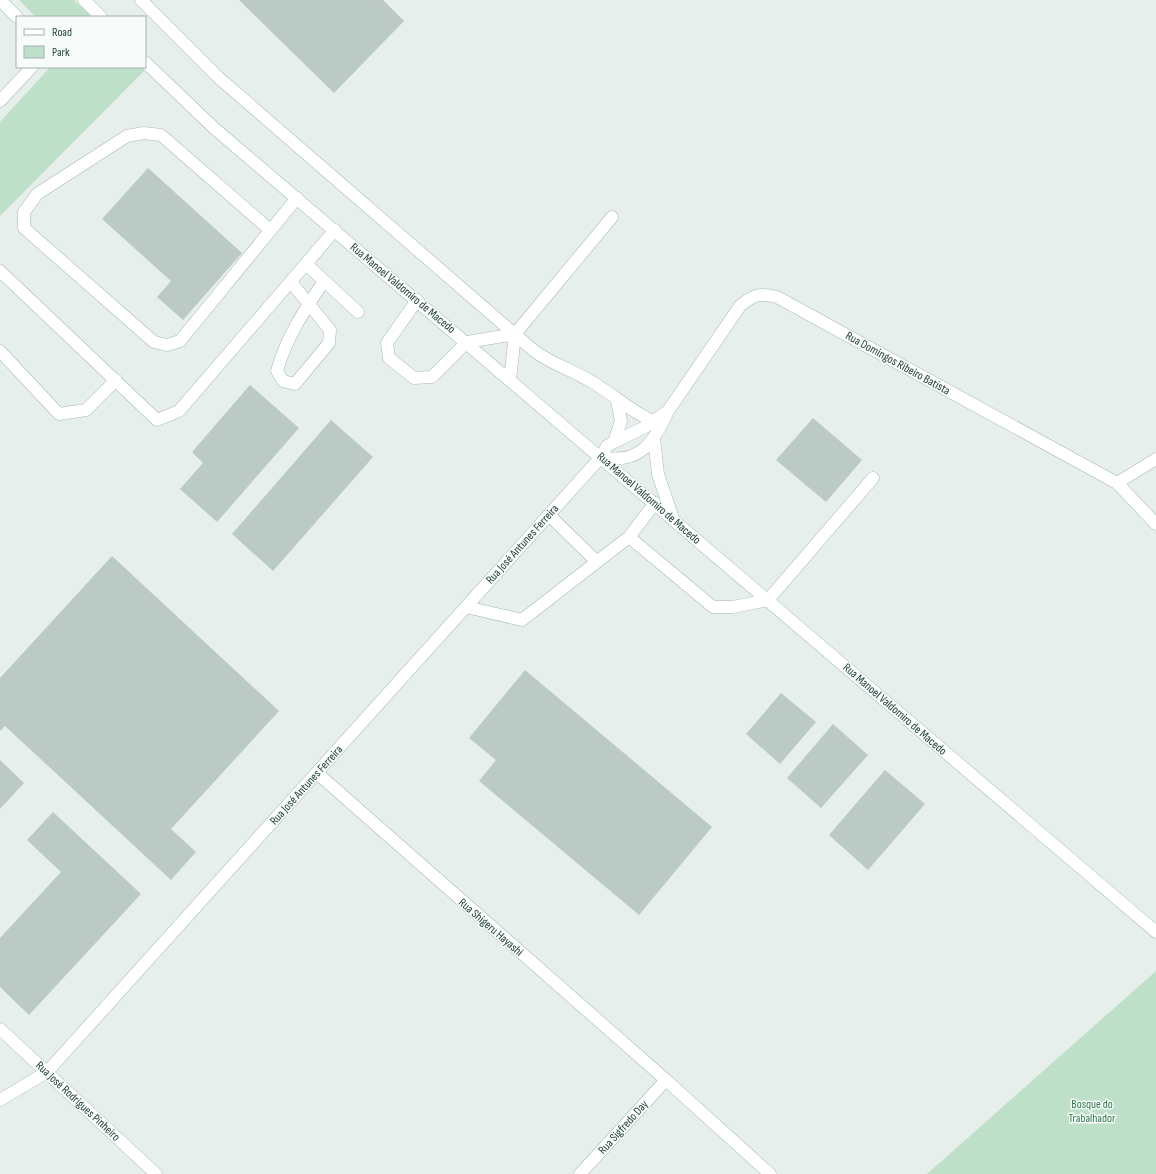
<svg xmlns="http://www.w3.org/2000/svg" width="1156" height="1174" font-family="'Sofia Sans Condensed',sans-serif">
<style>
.green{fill:#bfe0c8}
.building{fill:#bbcac4}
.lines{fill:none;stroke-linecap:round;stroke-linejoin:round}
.lane-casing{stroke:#a8b8b2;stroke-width:13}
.street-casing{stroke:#a8b8b2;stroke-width:13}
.secondary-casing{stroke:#a4bbb3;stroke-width:13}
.lane{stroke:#fff;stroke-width:12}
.street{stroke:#fff;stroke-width:12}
.secondary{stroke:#fff;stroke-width:12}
.labels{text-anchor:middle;stroke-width:3;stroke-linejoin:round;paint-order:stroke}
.street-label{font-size:12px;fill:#24423a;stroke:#f7fbf9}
.park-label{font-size:12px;fill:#2d7a4b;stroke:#f7fbf9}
</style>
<rect width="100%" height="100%" fill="#e6efeb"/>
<path class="green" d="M19,0H74L92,17H36Z
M50,67H142L145,70L0,216V122Z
M1156,971V1174H927Z"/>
<path class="building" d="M239,0H383L404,21L334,93Z
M148,168L242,253L183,320L157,297L171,281L102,219Z
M250,385L299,428L217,522L180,489L203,463L192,452Z
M813,418L862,460L826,502L776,460Z
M331,420L373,457L273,571L232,534Z
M112,556L279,711L171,829L196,852L171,880L5,726L0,731V678Z
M525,670L712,827L639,915L479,781L496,760L469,738Z
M781,693L816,722L780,764L746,734Z
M833,724L868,755L821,808L787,778Z
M0,760L24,783L0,809Z
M885,770L925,804L868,870L829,835Z
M53,812L141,894L29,1015L0,987V938L61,872L27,840Z"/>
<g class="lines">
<defs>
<path id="lane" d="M0,0L17,17
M0,101L32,67
M270,230L161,135L144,133L127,136L37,194L24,212V228L154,342L167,345L180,341L297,198
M306,264L358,312
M0,271L157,420L179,411L335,230
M291,282L330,330L329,343L295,384L283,381L277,371C286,338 305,309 324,281
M417,300L387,343L389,358L414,378L432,377L467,342
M515,334L612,217
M0,351L59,414L86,410L116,380
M549,515L597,562
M629,537L713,607H733L768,600L873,478
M466,607L522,620L629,537L655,503
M666,1080L770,1174"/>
<path id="street" d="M141,0L219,78L533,350C551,364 573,370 592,382C616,396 632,413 659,424
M467,342L515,334L510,380
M614,442L621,421L617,401
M601,457C639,465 654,443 668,411L740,306C754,294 760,293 777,297L1117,483L1156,524
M1117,483L1156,459
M317,773L666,1080L580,1174
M0,1100L47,1072L601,457L607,446L614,442L645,427L668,411"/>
<path id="secondary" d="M84,0L101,17
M145,62L214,128L1156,932
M654,438L658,474L673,518
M0,1029L156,1174"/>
</defs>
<use href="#lane" class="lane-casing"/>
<use href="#street" class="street-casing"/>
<use href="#secondary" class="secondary-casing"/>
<use href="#lane" class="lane"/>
<use href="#street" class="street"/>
<use href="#secondary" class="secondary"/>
</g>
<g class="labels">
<g class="street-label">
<text transform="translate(403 288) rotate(40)" y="4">Rua Manoel Valdomiro de Macedo</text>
<text transform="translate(898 363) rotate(29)" y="4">Rua Domingos Ribeiro Batista</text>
<text transform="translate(649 498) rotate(41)" y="4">Rua Manoel Valdomiro de Macedo</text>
<text transform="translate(522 544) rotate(-48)" y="4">Rua José Antunes Ferreira</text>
<text transform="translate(895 709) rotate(41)" y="4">Rua Manoel Valdomiro de Macedo</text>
<text transform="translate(306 785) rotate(-48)" y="4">Rua José Antunes Ferreira</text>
<text transform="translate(491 927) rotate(41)" y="4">Rua Shigeru Hayashi</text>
<text transform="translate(78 1101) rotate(43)" y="4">Rua José Rodrigues Pinheiro</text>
<text transform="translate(623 1127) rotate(-48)" y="4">Rua Sigfredo Day</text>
</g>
<g class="park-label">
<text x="1092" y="1108">Bosque do<tspan x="1092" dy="14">Trabalhador</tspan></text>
</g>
</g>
<rect x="16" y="16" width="130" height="52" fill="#f7fbf9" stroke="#a3b1ad"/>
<rect x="24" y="29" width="20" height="6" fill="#ffffff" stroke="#a3b1ad"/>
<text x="52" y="36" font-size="12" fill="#24423a">Road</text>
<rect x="24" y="46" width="20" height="12" fill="#bfe0c8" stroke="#a3b1ad"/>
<text x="52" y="56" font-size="12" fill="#24423a">Park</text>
</svg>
